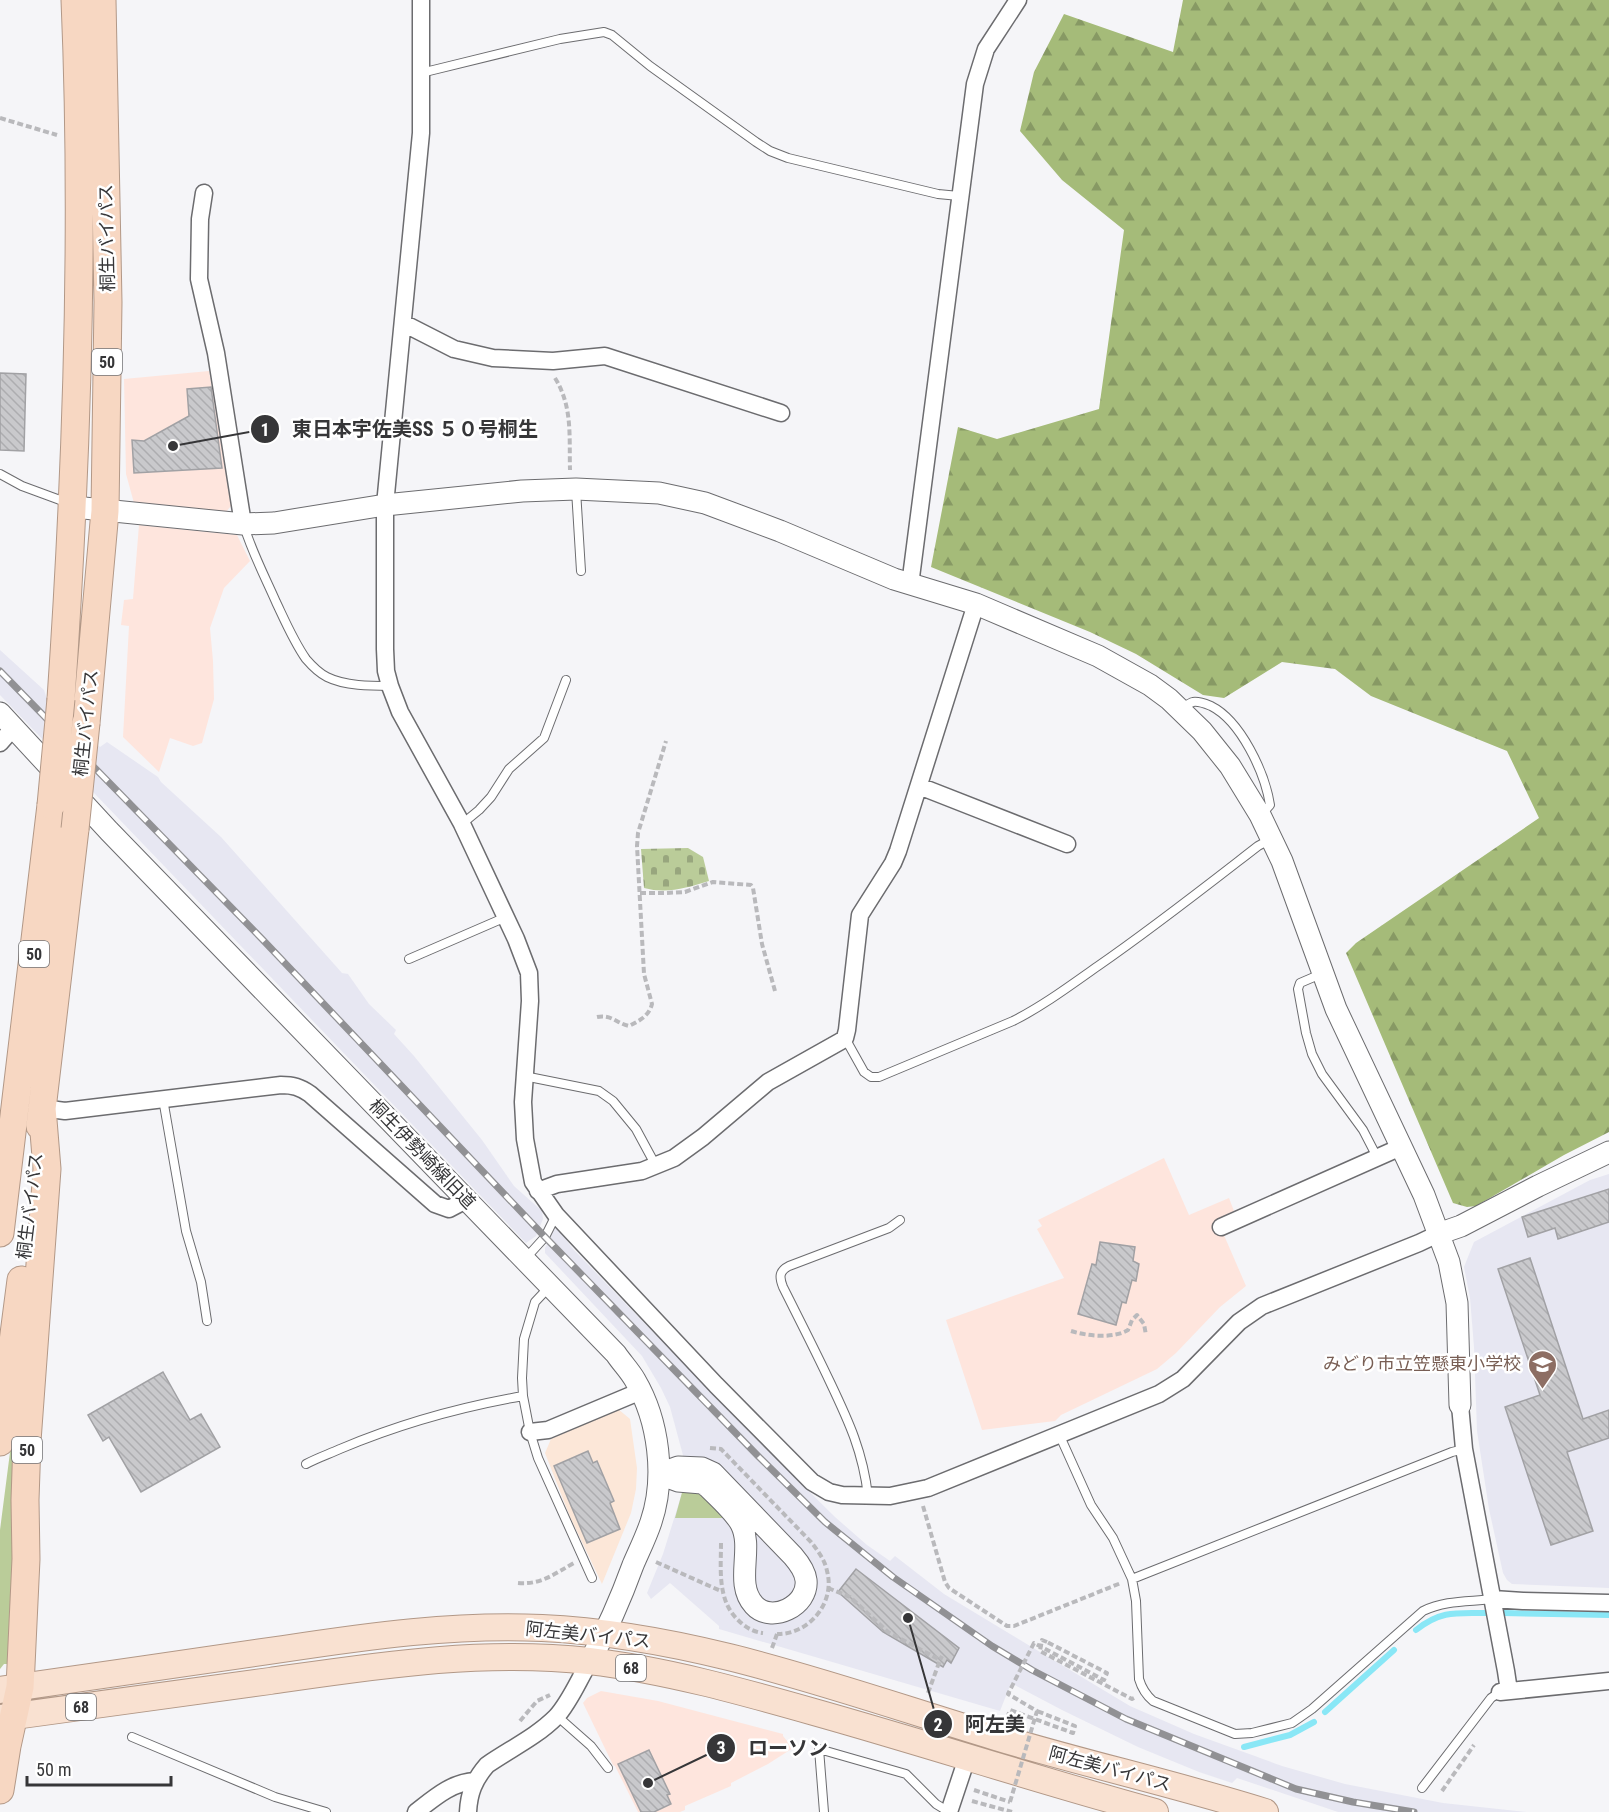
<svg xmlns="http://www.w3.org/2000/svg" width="1609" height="1812" font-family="'Roboto Condensed','Noto Sans JP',sans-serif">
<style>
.commercial{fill:#fee5dd}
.industrial{fill:#fce7d8}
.built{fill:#e7e7f2}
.grass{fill:#bacc99}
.forest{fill:url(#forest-firs)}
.cemetery{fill:url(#cemetery-stones)}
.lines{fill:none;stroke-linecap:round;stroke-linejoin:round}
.stream{stroke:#89e7f6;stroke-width:6}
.building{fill:url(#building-back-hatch);stroke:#a1a1a4;stroke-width:1.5}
.service-casing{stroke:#6c6c6f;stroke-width:10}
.minor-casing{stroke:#6c6c6f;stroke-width:19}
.tertiary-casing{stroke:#6c6c6f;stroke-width:23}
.primary-casing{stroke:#b29887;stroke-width:28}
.trunk-casing{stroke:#b29887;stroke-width:29}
.path{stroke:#b9b9bc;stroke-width:4;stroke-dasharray:6 3;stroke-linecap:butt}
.service{stroke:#fff;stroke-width:8}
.minor{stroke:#fff;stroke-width:16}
.tertiary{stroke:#fff;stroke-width:21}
.primary{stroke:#f9e1d1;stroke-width:26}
.trunk{stroke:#f7d7c2;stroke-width:27}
.rail-casing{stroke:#919194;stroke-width:7}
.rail{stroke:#fff;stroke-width:4.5;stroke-dasharray:14;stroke-linecap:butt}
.trunk-bridge-casing{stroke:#b29887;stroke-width:29;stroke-linecap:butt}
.path-bridge{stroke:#b9b9bc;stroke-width:4;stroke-dasharray:6 3;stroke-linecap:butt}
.trunk-bridge{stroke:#f7d7c2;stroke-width:27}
.labels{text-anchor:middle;stroke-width:5;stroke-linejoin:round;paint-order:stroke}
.shield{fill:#fff;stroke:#727274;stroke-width:1.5}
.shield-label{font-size:16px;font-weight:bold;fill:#363638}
.street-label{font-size:18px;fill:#363638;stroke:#fff}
.education-label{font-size:18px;fill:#785e54;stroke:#fff;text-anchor:end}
.leader{fill:none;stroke:#363638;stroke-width:2}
.callout-dot{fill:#363638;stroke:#fff;stroke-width:2}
.mark-label{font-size:18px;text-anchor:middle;font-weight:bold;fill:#fff}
.callout-label{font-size:20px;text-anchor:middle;font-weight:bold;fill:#363638;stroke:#fff;stroke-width:5;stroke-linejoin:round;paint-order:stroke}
</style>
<defs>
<pattern id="forest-firs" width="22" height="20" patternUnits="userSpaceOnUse" patternTransform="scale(1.5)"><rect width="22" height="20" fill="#a5bb79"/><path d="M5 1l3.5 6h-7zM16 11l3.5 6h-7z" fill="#879964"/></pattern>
<pattern id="cemetery-stones" width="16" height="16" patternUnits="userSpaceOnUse" patternTransform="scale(1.5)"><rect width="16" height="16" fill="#bacc99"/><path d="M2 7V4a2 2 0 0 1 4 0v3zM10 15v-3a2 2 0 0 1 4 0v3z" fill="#98a67e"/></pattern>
<pattern id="building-back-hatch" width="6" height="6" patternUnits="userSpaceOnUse" patternTransform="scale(1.5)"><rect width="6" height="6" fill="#c9c9cc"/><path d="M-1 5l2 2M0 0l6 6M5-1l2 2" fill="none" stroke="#adadb0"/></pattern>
</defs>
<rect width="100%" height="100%" fill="#f5f5f8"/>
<path class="commercial" d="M209,371L231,506L225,513L134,503L126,474L124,379Z
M139,525L237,535L250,561L224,588L210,628L213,661L214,699L202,743L193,746L170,738L159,772L123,737L129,626L121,625L124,600L133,599Z
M1164,1158L1189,1215L1229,1198L1234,1211L1217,1219L1246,1286L1220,1307L1176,1353L1157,1369L1061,1415L1055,1421L982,1430L946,1320L1064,1278L1037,1229L1042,1226L1038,1220Z
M601,1691L658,1701L783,1734V1736L793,1748L768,1764L731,1783V1786L685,1806V1810L680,1812H638L615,1766L613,1765L583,1703L587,1698Z"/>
<path class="industrial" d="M618,1409L630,1419L637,1468L636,1489L631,1513L602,1584L570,1517L545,1453L551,1439Z"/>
<path class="built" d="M0,650L44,690L47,699L100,747L107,742L158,777L161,782L221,837L342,973L348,974L369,1004L396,1030L394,1034L414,1056L482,1140L514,1186L542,1211L543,1219L536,1236L526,1243L0,695Z
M1609,1174V1588L1512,1584L1507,1580L1503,1573L1489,1509L1477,1431L1474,1347L1470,1298L1464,1267L1474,1242L1590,1180Z
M557,1228L573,1249L752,1435L835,1517L867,1545L890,1561L895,1556L944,1594L1030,1646L1130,1706L1194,1734L1282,1766L1345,1784L1443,1803L1527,1812H1338L1237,1778L1232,1783L1199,1772L1138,1747L1062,1710L1011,1683L1000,1711L719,1629V1626L670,1583L651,1599L647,1593L663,1554L682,1493L684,1477V1459L670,1407L661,1388L642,1356L545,1253V1248L554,1230Z"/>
<path class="grass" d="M25,1336L10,1664H4L0,1669V1530Z
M683,1489L698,1490L729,1518H675Z"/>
<path class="forest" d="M1183,0H1609V1132L1564,1155L1476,1206L1467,1207L1453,1203L1346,953L1356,943L1539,818L1507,751L1371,696L1335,669L1282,662L1224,698L1203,695L1136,654L1090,632L931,567L958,427L997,439L1099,409L1124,230L1062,180L1020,131L1034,72L1064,14L1173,52Z"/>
<path class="cemetery" d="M688,848L703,857L709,881C687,888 666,894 644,888L641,849Z"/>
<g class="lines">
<path class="stream" d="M1503,1613L1609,1615
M1416,1630C1441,1610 1457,1613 1487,1613
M1325,1712L1394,1650
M1244,1747L1290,1735L1314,1722"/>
</g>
<path class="building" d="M0,373L26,374L24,451L0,450Z
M211,387L222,468L134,473L132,440L144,441L189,416L187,389Z
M1609,1189V1222L1558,1239L1555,1228L1528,1237L1522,1217Z
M1100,1242L1135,1247L1133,1261L1139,1264L1136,1281L1132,1280L1126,1303L1122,1302L1116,1325L1078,1314L1092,1264L1096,1265Z
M1530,1258L1583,1419L1609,1410V1438L1567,1452L1593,1531L1551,1545L1505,1407L1540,1395L1498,1269Z
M163,1372L190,1420L201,1414L220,1447L141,1492L109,1437L103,1441L88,1415Z
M588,1451L593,1463L597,1461L614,1501L610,1503L620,1529L587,1543L554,1466Z
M856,1569L959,1648L951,1663L947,1660L943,1667L883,1632L838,1592Z
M649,1750L670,1794L667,1795L671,1804L654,1812H641L618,1764Z"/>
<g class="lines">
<defs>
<path id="service" d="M421,73L560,39L604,32L612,35L650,66L756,142L770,151L788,158L938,194L959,196
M0,474L22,486L60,500L68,504
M576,490L581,571
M244,526C252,552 265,577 276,602C285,621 294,642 306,659C312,666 319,673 327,677C345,686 371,686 390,686
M1180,709C1184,707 1189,703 1193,702C1199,701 1206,704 1211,706C1241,721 1265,773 1270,805L1262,814
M462,824L479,810L491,797L509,769L544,738L566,680
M409,959L506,917
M1321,974L1300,983L1298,989L1306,1033L1312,1054L1322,1074L1363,1130L1377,1157
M845,1038L864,1072L871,1077H879L1013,1021C1043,1006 1071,985 1098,966C1153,928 1205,887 1258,846L1271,839
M524,1076L599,1091L613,1101L636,1129L656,1166
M163,1099L186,1231L201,1282L207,1321
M526,1258L545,1237L556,1215
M550,1286L535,1302L524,1339L522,1378L523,1396L530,1432L538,1458L592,1578
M1059,1434L1091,1505L1113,1538L1132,1579L1136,1601L1139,1679C1142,1689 1146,1695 1153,1701L1235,1734L1252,1733L1292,1723L1312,1709L1423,1611C1446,1600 1468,1602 1493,1599
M306,1464C317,1458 329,1454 340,1449C399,1424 460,1407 523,1396
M868,1496C863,1452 849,1422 830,1382C815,1350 799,1319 783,1287C779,1277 779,1271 789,1266L889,1228L900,1220
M1132,1579L1452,1452L1464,1449
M557,1716L591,1746L608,1768
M132,1737L275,1797L326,1812
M1422,1788L1491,1698L1500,1692
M824,1812L819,1749L906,1774L936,1804L949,1812"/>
<path id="minor" d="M421,0V133L385,505V649L386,671L390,686L400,712L462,824L516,939L529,973L530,1001L523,1102L525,1139L533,1182L556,1215L716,1385L812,1482L829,1492L842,1495L890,1496L928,1488L1159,1394L1183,1379L1239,1322L1262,1306L1419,1243L1438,1234
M204,193L200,219L199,279L216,353L243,524
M403,323L454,349L493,358L553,361L605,356L781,413
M910,585L975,84L986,49L1018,0
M0,743L14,727
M919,786L1067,844
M42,1108L65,1111L281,1085C293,1085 300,1087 310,1094L435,1204L449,1209L466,1200
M538,1191L557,1184L642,1171L674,1158L703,1137L768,1082L841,1041L845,1038L847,1030L860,915L893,863L898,851L976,604
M1221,1227L1401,1147
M1460,1405L1464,1449L1506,1671L1509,1691
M530,1432L548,1430L641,1391
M1493,1599L1523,1601L1609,1603
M1500,1692L1609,1681
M416,1812C434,1798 452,1782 475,1781
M468,1812C469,1793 474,1780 487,1765C510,1749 536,1737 556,1717C570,1702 579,1679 590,1661
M949,1812L967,1758"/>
<path id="tertiary" d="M74,507L243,524L274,523L385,505L522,491L576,489L659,493L705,503L780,531L894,579L976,604L1098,656L1150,685L1169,699L1202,731L1230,766L1260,815L1282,861L1336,1009L1424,1195L1449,1262L1457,1303L1460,1405
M0,713L109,831L616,1354C622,1363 630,1371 635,1380C659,1421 666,1478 651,1522C646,1537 639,1551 633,1565C621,1598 607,1630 590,1661
M1438,1234L1461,1226L1538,1186L1609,1152
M678,1467L702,1468L713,1473L793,1556C799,1563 805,1571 806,1580C809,1606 771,1624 754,1605C734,1583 754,1549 741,1524C735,1512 718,1497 708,1487L702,1483L678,1481L659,1474Z"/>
<path id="primary" d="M0,1690C94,1677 189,1662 283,1649C369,1636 455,1624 542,1628C698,1635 847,1692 996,1737C1085,1764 1176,1784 1265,1812
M0,1718C90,1706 180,1694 270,1681C375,1666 482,1649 589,1661C665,1670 740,1691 814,1712C928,1744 1041,1781 1155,1812"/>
<path id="trunk" d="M61,699C77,466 85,233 75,0
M86,723L105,511L108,302L102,0
M40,1126L75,829
M0,1233L51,805
M0,1442L21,1280
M0,1790L7,1746L20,1687L26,1559L25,1500L27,1441L47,1169L42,1108"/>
</defs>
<use href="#service" class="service-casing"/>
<use href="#minor" class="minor-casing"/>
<use href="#tertiary" class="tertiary-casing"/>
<use href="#primary" class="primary-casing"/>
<use href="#trunk" class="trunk-casing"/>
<path class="path" d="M0,118L57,135
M555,378C573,407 569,437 570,470
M640,893H665L685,892L713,882L751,885L753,888L762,944L775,991
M597,1017C611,1014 616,1023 629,1026C639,1021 649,1016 652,1004L644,974L637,846L638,833L666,741
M1071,1331C1087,1336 1113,1339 1128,1330L1132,1320L1137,1315L1144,1324L1146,1335
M710,1448L721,1449L811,1542C818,1551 825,1560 827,1571C836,1603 808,1635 777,1634
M923,1506L945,1582L949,1588L1007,1626H1014L1121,1583
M721,1543C721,1569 717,1600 738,1620C745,1627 753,1632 763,1633
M656,1562L723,1592
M518,1583C541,1585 554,1574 574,1563
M828,1588L850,1597L888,1632L940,1660L942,1656
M1047,1642L1042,1640L1040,1651L1132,1699L1134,1698
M772,1648L777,1634
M928,1693L940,1660
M1007,1718L1010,1710L1073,1733L1075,1726L1037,1711
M520,1721L537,1701L550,1695
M974,1790L1010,1802
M1442,1791L1474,1745
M972,1801L1012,1812"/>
<use href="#service" class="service"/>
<use href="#minor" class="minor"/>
<use href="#tertiary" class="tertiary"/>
<use href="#primary" class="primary"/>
<use href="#trunk" class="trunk"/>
<defs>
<path id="rail" d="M0,671L263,940L545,1237L758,1456L825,1522L893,1577L992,1646L1032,1670L1126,1719L1296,1789L1353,1802L1414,1812"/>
</defs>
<use href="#rail" class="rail-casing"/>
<use href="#rail" class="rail"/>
<defs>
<path id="trunk-bridge" d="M51,805L61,699
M75,829L86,723"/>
</defs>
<use href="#trunk-bridge" class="trunk-bridge-casing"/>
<path class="path-bridge" d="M1010,1802L1037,1711L1008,1694L1034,1643L1104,1680L1107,1673L1047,1642"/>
<use href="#trunk-bridge" class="trunk-bridge"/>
</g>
<defs>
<symbol id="school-pin" viewBox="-11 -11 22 30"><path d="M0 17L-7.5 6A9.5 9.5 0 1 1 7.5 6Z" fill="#8d6e63" stroke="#fff"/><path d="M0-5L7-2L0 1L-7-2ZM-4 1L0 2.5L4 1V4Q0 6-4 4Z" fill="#fff"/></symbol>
</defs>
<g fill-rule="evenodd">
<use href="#school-pin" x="1526" y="1348" width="33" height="45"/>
</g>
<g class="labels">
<g class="shield">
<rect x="92" y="349" width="30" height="26" rx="4.5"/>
<rect x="19" y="941" width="30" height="26" rx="4.5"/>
<rect x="12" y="1437" width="30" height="26" rx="4.5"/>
<rect x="616" y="1655" width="30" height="26" rx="4.5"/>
<rect x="66" y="1694" width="30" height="26" rx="4.5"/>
</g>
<g class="shield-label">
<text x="107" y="368">50</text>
<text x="34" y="960">50</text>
<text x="27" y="1456">50</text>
<text x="631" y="1674">68</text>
<text x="81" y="1713">68</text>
</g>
<g class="street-label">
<text transform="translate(107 238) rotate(-91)" y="6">桐生バイパス</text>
<text transform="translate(86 723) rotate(-84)" y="6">桐生バイパス</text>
<text transform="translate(422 1154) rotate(46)" y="6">桐生伊勢崎線旧道</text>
<text transform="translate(30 1206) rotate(-83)" y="6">桐生バイパス</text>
<text transform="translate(588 1635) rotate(6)" y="6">阿左美バイパス</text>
<text transform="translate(1110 1769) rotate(15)" y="6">阿左美バイパス</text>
</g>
<g class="education-label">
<text x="1521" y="1370">みどり市立笠懸東小学校</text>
</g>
</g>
<path class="leader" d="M173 446L265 429M908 1618L938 1724M648 1783L721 1748"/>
<g class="callout-dot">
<circle cx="173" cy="446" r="6"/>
<circle cx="908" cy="1618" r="6"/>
<circle cx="648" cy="1783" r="6"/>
<circle cx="265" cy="429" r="15"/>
<circle cx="938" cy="1724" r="15"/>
<circle cx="721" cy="1748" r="15"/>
</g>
<g class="mark-label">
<text x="265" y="436">1</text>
<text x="938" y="1731">2</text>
<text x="721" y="1754">3</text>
</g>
<g class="callout-label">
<text x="415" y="436">東日本宇佐美SS ５０号桐生</text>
<text x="995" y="1731">阿左美</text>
<text x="788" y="1755">ローソン</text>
</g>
<path d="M27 1776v9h144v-9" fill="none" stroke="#363638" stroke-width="3"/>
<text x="36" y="1776" font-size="18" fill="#363638" stroke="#ffffff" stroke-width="4.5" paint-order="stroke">50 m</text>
</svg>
